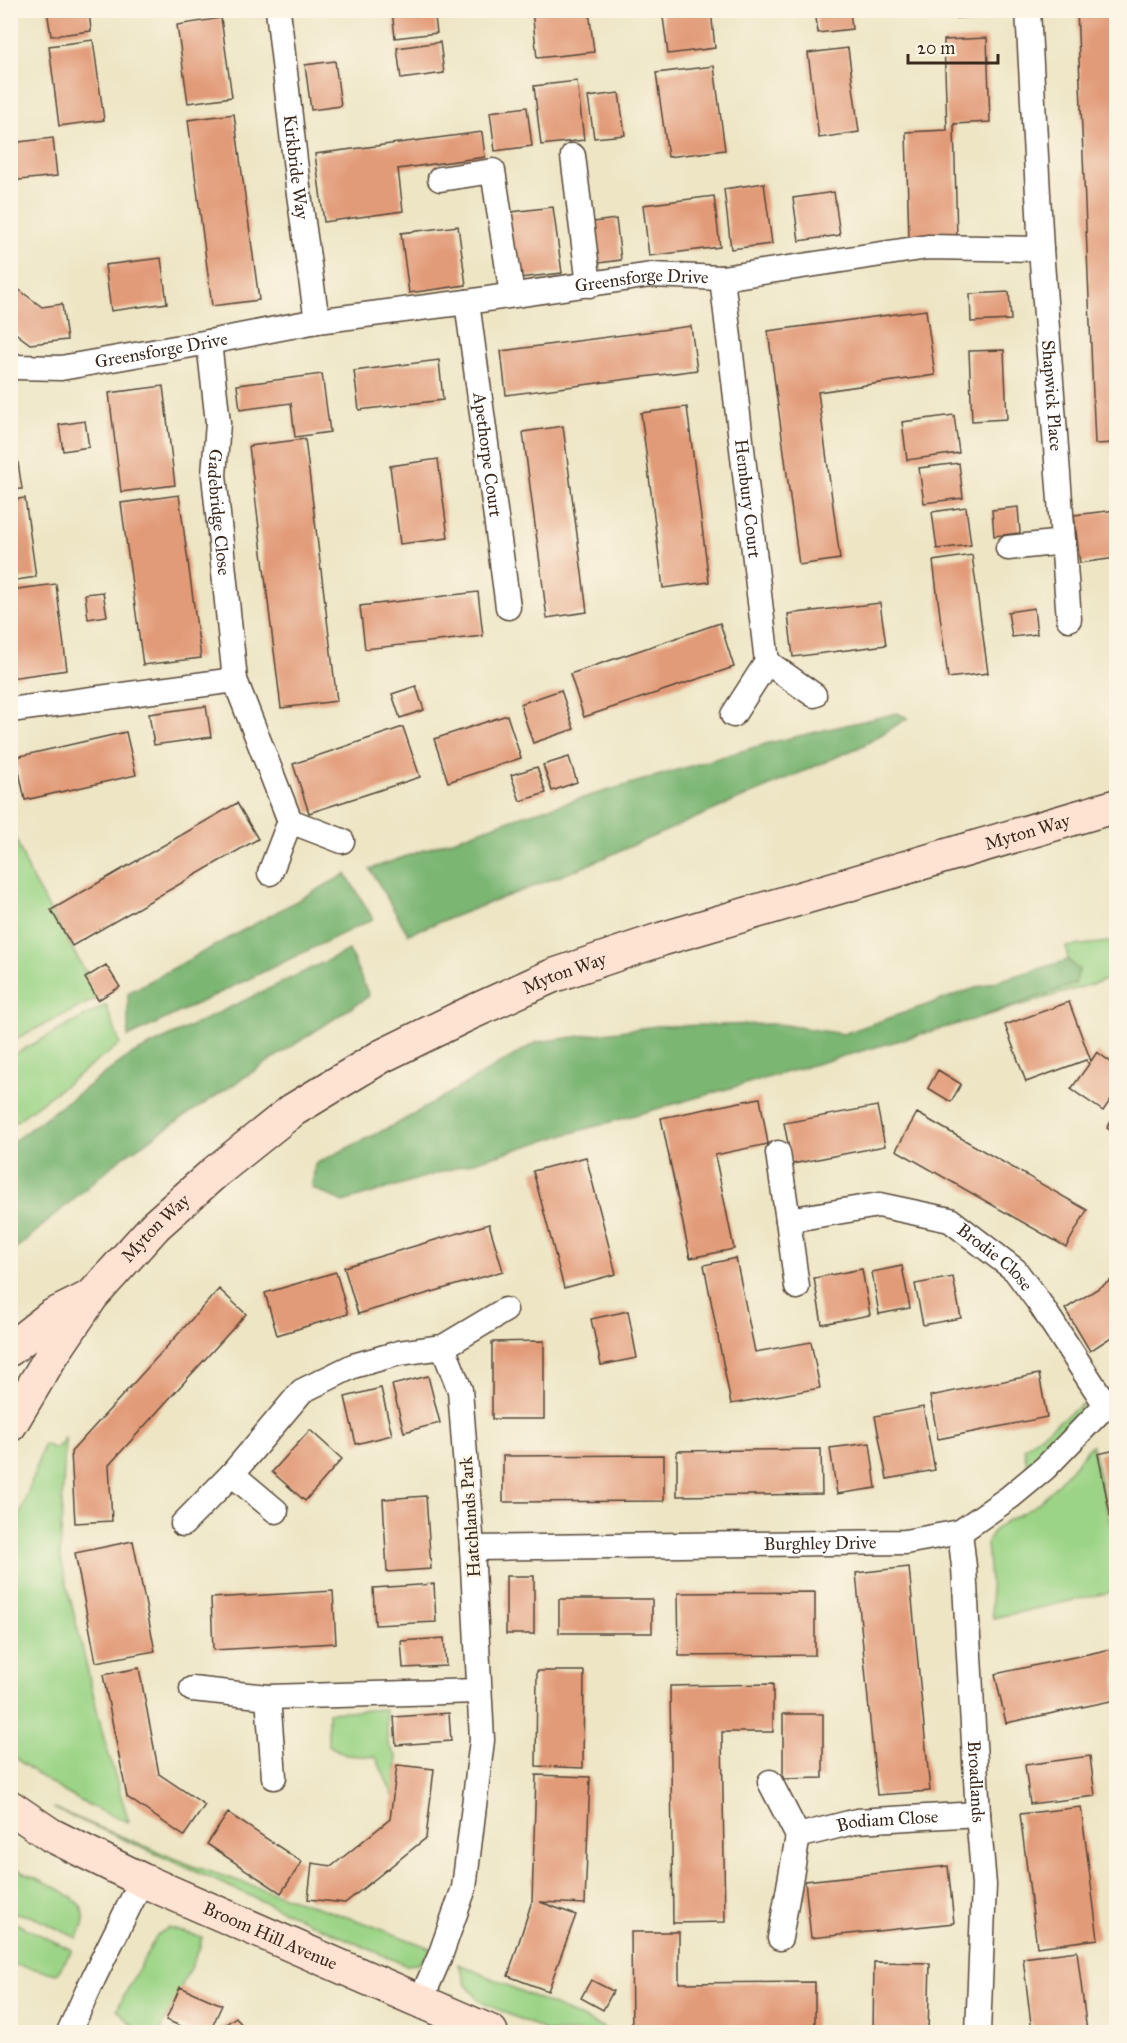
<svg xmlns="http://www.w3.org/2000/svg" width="1127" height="2043" font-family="'IM FELL Great Primer',serif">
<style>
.green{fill:#9bd486;stroke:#6b7f52;stroke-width:1.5}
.forest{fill:#7cb673;stroke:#5c7048;stroke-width:1.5}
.building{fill:#e29b79}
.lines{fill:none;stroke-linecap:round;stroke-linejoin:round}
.street-casing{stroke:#564637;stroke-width:27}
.secondary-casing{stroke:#564637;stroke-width:36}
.street{stroke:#fff;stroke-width:24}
.secondary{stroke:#fee3d2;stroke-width:33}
.labels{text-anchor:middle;stroke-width:4.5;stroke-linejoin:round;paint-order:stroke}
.street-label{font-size:18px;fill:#3b2a1e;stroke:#fcf5e5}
</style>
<rect width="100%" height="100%" fill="#fcf5e5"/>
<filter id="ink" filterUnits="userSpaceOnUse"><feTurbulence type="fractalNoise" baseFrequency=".0167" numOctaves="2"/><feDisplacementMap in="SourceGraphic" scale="12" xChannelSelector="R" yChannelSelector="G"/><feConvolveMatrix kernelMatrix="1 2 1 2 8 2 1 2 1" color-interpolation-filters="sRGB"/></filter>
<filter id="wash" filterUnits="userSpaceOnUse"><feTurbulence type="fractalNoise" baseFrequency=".008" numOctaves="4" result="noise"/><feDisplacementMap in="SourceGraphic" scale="24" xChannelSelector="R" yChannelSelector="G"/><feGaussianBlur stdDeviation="1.35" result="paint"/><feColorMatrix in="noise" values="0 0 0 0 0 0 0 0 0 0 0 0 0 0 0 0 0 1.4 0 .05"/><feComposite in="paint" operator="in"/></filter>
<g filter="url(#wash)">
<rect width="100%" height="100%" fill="#ede5c4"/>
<path class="green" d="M10,825L33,881L100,997L11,1041Z
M1116,941V977L975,1019L1075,984L1079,970L1068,960L1066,947Z
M106,1005L120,1044L11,1125V1056Z
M1083,1403L1075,1420L1028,1470L1024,1448Z
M65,1438L60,1556L104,1739L129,1822C89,1809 42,1781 11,1754V1542L44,1444L56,1449Z
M1092,1445L1116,1550V1591L993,1618L987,1543C993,1521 1021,1517 1037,1504C1056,1489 1075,1463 1092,1445Z
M385,1709L388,1744L397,1757L394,1798L376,1757L346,1755L328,1745V1712Z
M53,1808L193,1866L365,1923L433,1949L418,1964L405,1965Z
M11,1867C29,1876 82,1893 84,1915C85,1923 81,1931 77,1938L33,1917L11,1912Z
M11,1921L72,1950L57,1974L11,1964Z
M168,1928L202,1937L199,1949L160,2032H139L117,2009L157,1935Z
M459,1964L602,2027L611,2032H549L481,2002L466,1985Z"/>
<path class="forest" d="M897,713L908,718L864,745L576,870L408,934L370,869L521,816L769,743Z
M346,874L373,919L128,1037V993Z
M349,950L369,996L121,1158L11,1253V1143L129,1056Z
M1068,960L1079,970L1075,984L975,1019L550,1139L343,1202L312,1188L315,1164L402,1121L537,1042L657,1026L778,1024L843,1034L987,984Z"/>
<g id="blocks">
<path class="building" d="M47,10H89L91,31L51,36Z
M392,10H434L437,33L395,38Z
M532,10H589L594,52L537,58Z
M662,10H711L715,48L668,54Z
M815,10H850L852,29L818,33Z
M933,10H976V17L934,19Z
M1077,10H1116V443L1095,444Z
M221,18L232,97L188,103L177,25Z
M987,38L990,122L954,124L957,239L909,240L906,132L947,130L944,40Z
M93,40L104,120L59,126L49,46Z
M440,42L444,73L401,79L397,48Z
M848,48L859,132L819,138L808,53Z
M335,61L341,106L311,110L305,65Z
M714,66L725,150L668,157L656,73Z
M577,81L584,140L541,145L534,86Z
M619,93L625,135L594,138L588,97Z
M527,107L532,146L495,151L490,112Z
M234,114L259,300L212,306L188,120Z
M482,132L485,157L398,169L403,211L324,222L315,154Z
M53,138L57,176L10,181V143Z
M764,183L772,244L731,249L724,189Z
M834,192L840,235L799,241L793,198Z
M714,196L720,247L649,256L643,205Z
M553,207L562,273L511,279L503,213Z
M616,219L621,260L584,265L578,224Z
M458,226L466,285L409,293L401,233Z
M161,258L167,303L111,311L105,265Z
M10,283L42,307L62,304L67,340L30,344L10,329Z
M1009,292L1011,320L971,322L970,294Z
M926,310L935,375L818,392L840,559L799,565L768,331Z
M691,326L697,370L506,395L501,351Z
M1004,350L1007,419L972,421L969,351Z
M439,360L443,400L359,410L354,371Z
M322,374L330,432L295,437L291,403L240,410L237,385Z
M163,386L175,485L121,492L109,393Z
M687,407L709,582L663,588L641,413Z
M10,409L22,489L10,490Z
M954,415L959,453L907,460L902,422Z
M85,421L89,447L63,451L59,425Z
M563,426L587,612L547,618L523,432Z
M305,439L337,701L281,708L249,446Z
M438,459L448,538L400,544L390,466Z
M959,463L963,498L924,503L919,468Z
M179,495L201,658L143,665L121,503Z
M25,498L36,577L10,581V500Z
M966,507L971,545L937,549L932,512Z
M1018,507L1020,533L994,536L992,510Z
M1116,510V558L1080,563L1074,515Z
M972,555L988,673L948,678L933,561Z
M56,584L67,670L10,678V590Z
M103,592L107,616L88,619L85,594Z
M478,592L483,636L365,649L360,606Z
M880,603L886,645L793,657L788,614Z
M1034,608L1037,634L1012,637L1008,612Z
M720,623L734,667L584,717L570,674Z
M416,686L424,710L400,718L392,694Z
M561,690L574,729L533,743L520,704Z
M206,706L211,737L154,745L149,714Z
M507,715L521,758L448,782L434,739Z
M403,727L420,777L309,813L293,764Z
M126,732L136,775L25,800L16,757Z
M569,757L577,782L552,791L543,765Z
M537,767L546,793L520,801L511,775Z
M237,803L258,839L72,946L51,910Z
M106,965L120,987L98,1000L85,978Z
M1069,1002L1091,1061L1097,1052L1116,1066V1092L1103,1111L1071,1089L1089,1064L1086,1060L1026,1082L1005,1025Z
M938,1070L961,1084L951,1102L928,1088Z
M760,1098L768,1144L715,1155L734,1249L690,1258L661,1118Z
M877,1106L885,1146L792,1164L784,1123Z
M917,1113L1087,1210L1066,1247L896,1150Z
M1116,1113V1134L1107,1128Z
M586,1157L616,1274L564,1288L533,1171Z
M489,1224L503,1271L358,1314L344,1267Z
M736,1258L755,1352L811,1342L820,1388L731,1404L704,1265Z
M902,1266L910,1308L879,1314L872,1272Z
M862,1269L870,1315L822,1324L814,1278Z
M336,1272L348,1314L277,1335L265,1293Z
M953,1277L961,1318L923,1325L915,1284Z
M1116,1277V1334L1090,1351L1065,1309Z
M219,1289L246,1314L109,1465L112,1521L75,1523L71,1452Z
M628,1311L637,1358L601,1365L591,1319Z
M544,1341V1419H492V1342Z
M1039,1374L1047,1417L938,1439L930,1396Z
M428,1376L440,1423L404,1432L392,1385Z
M381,1388L392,1435L356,1444L345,1397Z
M923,1407L935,1470L887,1479L875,1416Z
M310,1430L342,1459L305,1501L272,1472Z
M870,1443L876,1488L837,1494L830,1448Z
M821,1449L822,1494L677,1496V1451Z
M1116,1450V1523L1112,1524L1098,1454Z
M664,1455V1501L503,1502V1456Z
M426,1496L431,1569L387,1572L383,1499Z
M133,1541L155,1651L96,1662L75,1553Z
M909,1567L930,1791L877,1795L856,1573Z
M506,1576H534V1634H506Z
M434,1584L436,1622L375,1625L373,1588Z
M333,1591L336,1643L213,1650L211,1598Z
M815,1592V1655L679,1656L678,1593Z
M559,1599H652V1633H559Z
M444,1638L446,1666L403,1668L401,1641Z
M1116,1648V1700L1006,1723L995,1674Z
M139,1668L159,1774L205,1805L184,1836L127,1797L103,1675Z
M537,1671H584L583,1768L536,1766Z
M773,1684V1732H722L725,1922L673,1923L670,1686Z
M449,1713L451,1741L396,1745L394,1717Z
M783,1714H823V1778L783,1779Z
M1090,1756L1095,1796L1030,1804L1025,1765Z
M397,1765L434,1769L426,1838L345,1903L308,1899L312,1863L332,1866L390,1819Z
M536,1775L590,1777L585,1904L540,1902L576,1915L548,1991L508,1976L532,1901Z
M1081,1807L1098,1939L1037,1947L1020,1814Z
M228,1813L302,1862L281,1893L207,1844Z
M948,1866L954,1923L811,1938L805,1881Z
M631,1932H679V1983L815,1982V2032H632Z
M1077,1951L1087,2032H1032L1023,1958Z
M874,1962L930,1963L928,2032H873Z
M591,1980L613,1991L603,2010L581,1998Z
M180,1987L222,2005L212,2027L216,2031L236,2017L247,2032H213L212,2030L211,2032H195L166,2020Z
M10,2018L19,2032H10Z"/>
</g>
</g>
<g filter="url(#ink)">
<use href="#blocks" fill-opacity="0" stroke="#564637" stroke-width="1.5"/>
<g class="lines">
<defs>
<g id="street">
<path id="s1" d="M278,10L298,187L317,321"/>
<path d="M573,156L589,285"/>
<path d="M440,179L493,171L512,295"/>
<path id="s2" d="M1041,249L1069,619"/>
<path id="s3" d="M722,278L767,662L814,695"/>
<path id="s4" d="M467,302L508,607"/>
<path id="s5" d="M209,342L218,423L214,475L235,680L290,821"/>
<path id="s6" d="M10,363L16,367L61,368L209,342L317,321L467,302L651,275L722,278L928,247L1041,249L1028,10"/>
<path d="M1008,548L1063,542"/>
<path d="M10,710L235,680"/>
<path d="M733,715L767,662"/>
<path d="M270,873L290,821L342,841"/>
<path id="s7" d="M778,1153L788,1220L879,1205L950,1220L1015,1270L1038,1301L1106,1405"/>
<path d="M788,1220L797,1287"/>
<path d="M232,1474L276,1511"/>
<path d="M183,1524L232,1474L302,1391L353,1366L399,1353L443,1347L505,1310"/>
<path id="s8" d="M960,1532L964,1567L978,1814L984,1885L978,2032"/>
<path id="s9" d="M472,1548L905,1542L960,1532L1010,1497L1045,1468L1106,1405L1116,1397"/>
<path d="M192,1689L268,1697L479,1691"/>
<path d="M268,1697L274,1777"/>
<path id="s10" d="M770,1782L798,1836L857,1821L978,1814"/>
<path d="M780,1938L798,1836"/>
<path d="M420,2002L440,1956L464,1888L482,1740L472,1548L460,1390L443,1347"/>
<path d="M69,2032L94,1977L142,1880"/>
</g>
<g id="secondary">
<path d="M10,1349L52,1316L88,1298"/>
<path id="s11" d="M10,1425L50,1358L92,1296L156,1225L213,1174L293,1110L382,1056L468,1014L552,976L662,939L1116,806"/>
<path id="s12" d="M10,1807L51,1835L142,1880L491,2032"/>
</g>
</defs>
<use href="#street" class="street-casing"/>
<use href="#secondary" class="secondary-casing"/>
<use href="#street" class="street"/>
<use href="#secondary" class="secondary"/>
</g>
</g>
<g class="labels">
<g class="street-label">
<text dy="6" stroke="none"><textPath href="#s1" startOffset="158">Kirkbride Way</textPath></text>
<text dy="6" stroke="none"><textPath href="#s6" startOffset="640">Greensforge Drive</textPath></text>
<text dy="6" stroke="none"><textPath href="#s6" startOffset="154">Greensforge Drive</textPath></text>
<text dy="6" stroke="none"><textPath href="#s2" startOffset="147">Shapwick Place</textPath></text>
<text dy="6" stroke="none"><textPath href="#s4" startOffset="154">Apethorpe Court</textPath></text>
<text dy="6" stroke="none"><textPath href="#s3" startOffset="222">Hembury Court</textPath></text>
<text dy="6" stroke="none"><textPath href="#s5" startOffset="171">Gadebridge Close</textPath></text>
<text dy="6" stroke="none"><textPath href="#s11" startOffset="1216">Myton Way</textPath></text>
<text dy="6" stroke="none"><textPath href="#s11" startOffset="732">Myton Way</textPath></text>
<text dy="6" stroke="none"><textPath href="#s11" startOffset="246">Myton Way</textPath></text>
<text dy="6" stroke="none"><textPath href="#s7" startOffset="291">Brodie Close</textPath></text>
<text transform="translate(470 1517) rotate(-94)" y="6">Hatchlands Park</text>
<text dy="6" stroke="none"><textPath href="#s9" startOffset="348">Burghley Drive</textPath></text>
<text dy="6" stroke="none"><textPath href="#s8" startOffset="250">Broadlands</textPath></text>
<text dy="6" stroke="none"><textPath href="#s10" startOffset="152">Bodiam Close</textPath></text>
<text dy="6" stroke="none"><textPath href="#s12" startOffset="291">Broom Hill Avenue</textPath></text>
</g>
</g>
<rect width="1127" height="2043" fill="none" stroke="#fcf5e5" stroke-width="36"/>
<path d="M908 54v9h90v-9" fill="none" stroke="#3b2a1e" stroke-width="3"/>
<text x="917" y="54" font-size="18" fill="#3b2a1e" stroke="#fcf5e5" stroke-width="4.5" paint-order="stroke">20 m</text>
</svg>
